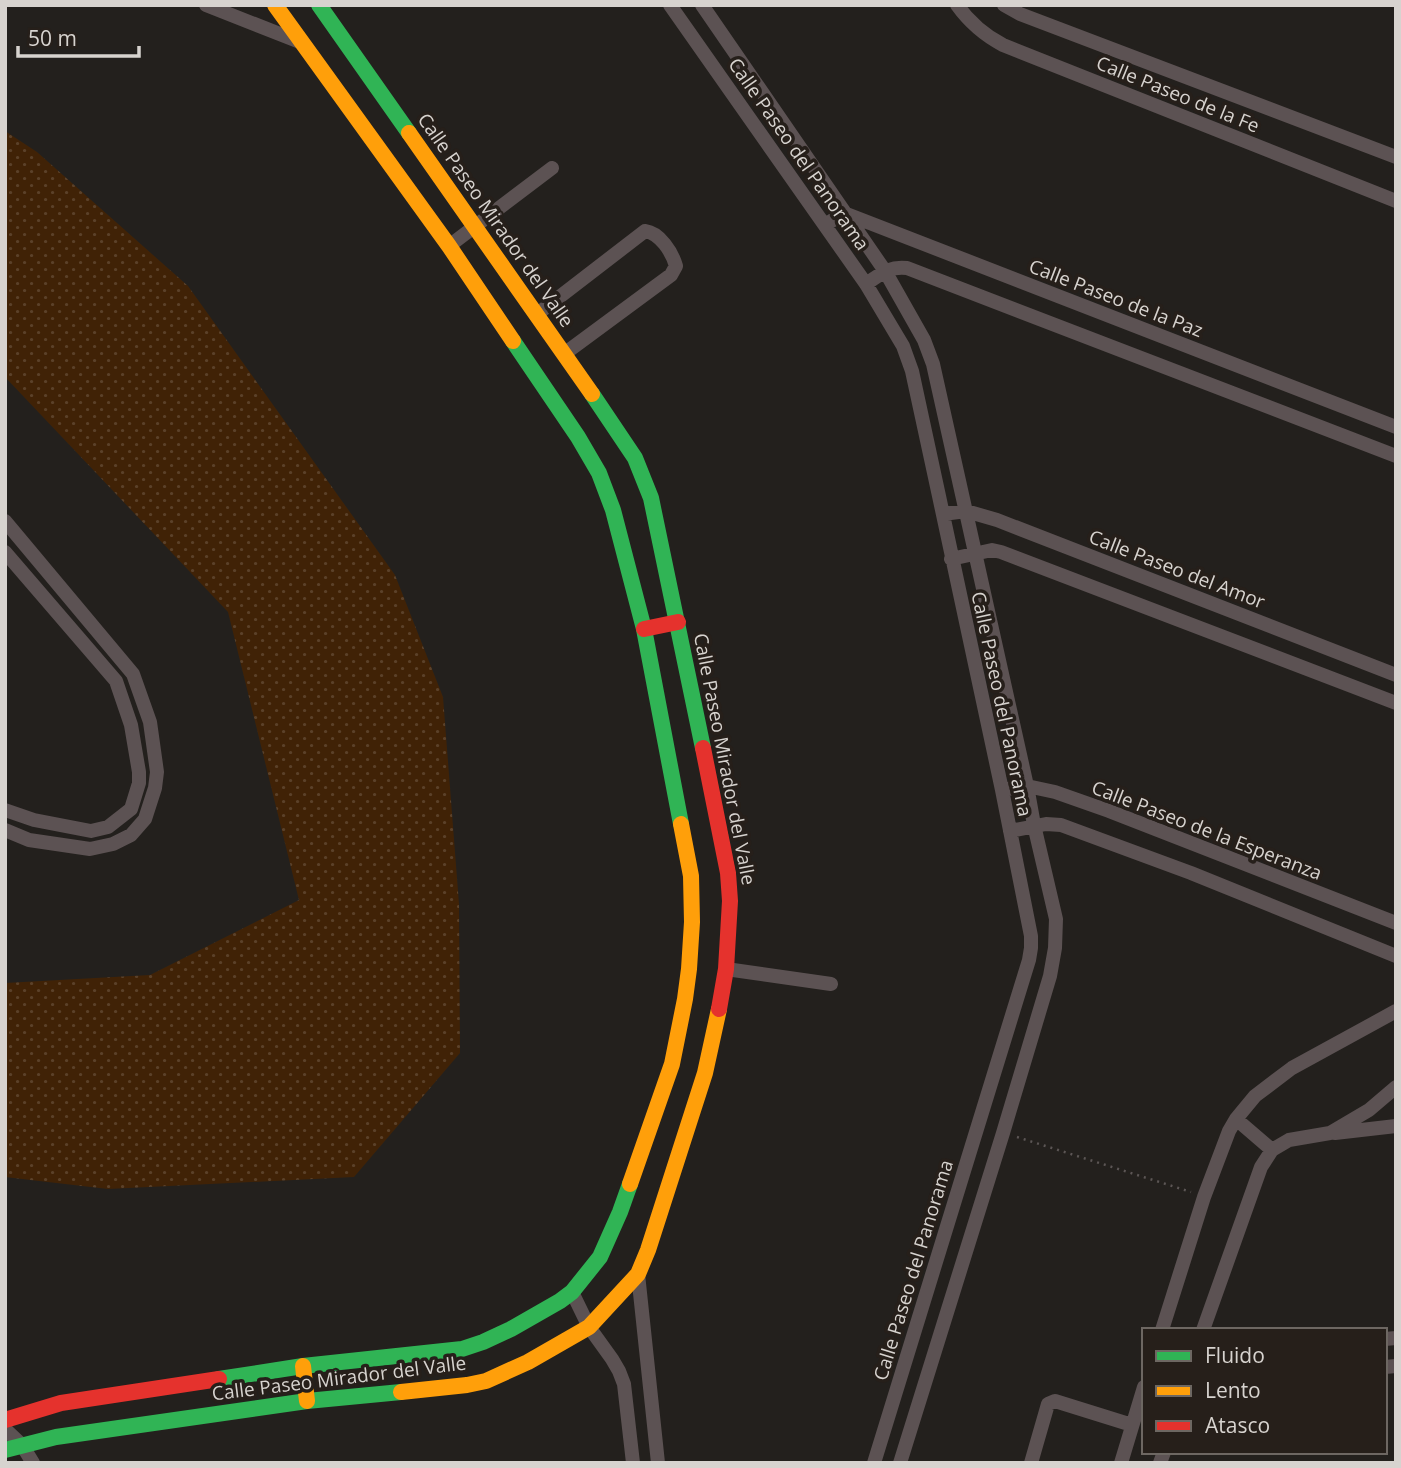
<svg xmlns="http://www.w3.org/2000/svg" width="1401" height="1468" font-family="'Open Sans',sans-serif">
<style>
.grass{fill:url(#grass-dots)}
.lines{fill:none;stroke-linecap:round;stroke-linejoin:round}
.path{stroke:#5c5655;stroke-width:2.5;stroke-dasharray:2 5;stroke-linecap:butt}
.street{stroke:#5c5253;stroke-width:14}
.fast{stroke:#30b455;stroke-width:16}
.slow{stroke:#ff9f0a;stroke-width:16}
.jam{stroke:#e5322d;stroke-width:16}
.labels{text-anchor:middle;stroke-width:7;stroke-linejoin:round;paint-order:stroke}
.street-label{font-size:19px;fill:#d7d3cf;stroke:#261f1a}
</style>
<defs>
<pattern id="grass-dots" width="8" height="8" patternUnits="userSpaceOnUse" patternTransform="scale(1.75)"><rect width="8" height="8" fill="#402206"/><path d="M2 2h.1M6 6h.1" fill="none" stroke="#5b4129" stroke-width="1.8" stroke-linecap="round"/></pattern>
</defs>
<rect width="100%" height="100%" fill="#23201d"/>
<path class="grass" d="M5,131L37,152L188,286L395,575L443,697L459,904L460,1053L354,1177L108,1189L5,1177V983L150,975L299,900L228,612L5,377Z"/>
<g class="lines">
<path class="path" d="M1017,1137L1191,1192"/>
<path class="street" d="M206,5L300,42
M670,5L866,284L903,346L912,371L939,496L1002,790L1031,936V948L1029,960L874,1463
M702,5L885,271L924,340L933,364L1027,786L1034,825L1056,919L1055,948L1050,976L1003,1133L900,1463
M957,5C970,23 984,35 1003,45L1396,201
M1004,5L1020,14L1396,157
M825,225L844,213L1396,427
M449,246L552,168
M866,284C881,274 888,266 907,268L1396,456
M536,315L645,231C660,233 672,252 676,266L671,275L564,354
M943,514L966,511L997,520L1396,675
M5,521L133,674L150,722L157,772L155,788L145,819L131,835L113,844L90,849L29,840L5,830
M5,552L116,681L131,725L139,772V783L131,809L108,827L91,831L34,820L5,810
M951,559L992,550L1001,552L1396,703
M1002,790L1027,786L1055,792L1109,811L1396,923
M1010,831L1046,824L1061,825L1191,873L1396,956
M726,969L831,984
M1236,1119L1272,1150
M1335,1133L1396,1126
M638,1274L658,1463
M572,1292L589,1327L612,1359L619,1371L624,1384L633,1463
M1162,1330L1204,1197L1229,1131L1236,1119L1255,1096L1292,1068L1396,1011
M1203,1330L1261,1167L1272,1150L1289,1140L1330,1133L1369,1110L1396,1087
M1385,1339L1396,1338
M1385,1367L1396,1366
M5,1429L22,1445L33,1463
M1031,1463L1048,1404L1055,1401L1132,1425
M1121,1463L1144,1387
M1160,1463L1164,1452"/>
<path class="fast" d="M319,5L409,133
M513,341L578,437L599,473L613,510L644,629L681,824
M592,394L635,458L651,498L703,748
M219,1379L303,1366L462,1349L483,1342L511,1329L560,1301L572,1292L600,1257L620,1212L630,1184
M5,1450L56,1437L307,1401L401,1392"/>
<path class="slow" d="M275,5L449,246L513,341
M409,133L592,394
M630,1184L672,1064L685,999L689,969L692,922L691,876L681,824
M303,1366L307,1401
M401,1392L467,1385L486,1381L528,1362L589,1327L638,1274L648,1250L705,1073L719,1009"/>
<path class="jam" d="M644,629L678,622
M703,748L728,873L730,901L726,969L719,1009
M5,1420L61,1403L219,1379"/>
</g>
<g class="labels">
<g class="street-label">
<text transform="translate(1178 94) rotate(22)" y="7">Calle Paseo de la Fe</text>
<text transform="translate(799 154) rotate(55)" y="7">Calle Paseo del Panorama</text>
<text transform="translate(496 220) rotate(55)" y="7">Calle Paseo Mirador del Valle</text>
<text transform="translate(1116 298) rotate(21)" y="7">Calle Paseo de la Paz</text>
<text transform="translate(1177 569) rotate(21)" y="7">Calle Paseo del Amor</text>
<text transform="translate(1002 704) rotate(78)" y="7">Calle Paseo del Panorama</text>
<text transform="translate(725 759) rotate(79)" y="7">Calle Paseo Mirador del Valle</text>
<text transform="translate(1207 830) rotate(21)" y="7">Calle Paseo de la Esperanza</text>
<text transform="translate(913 1270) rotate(-73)" y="7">Calle Paseo del Panorama</text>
<text transform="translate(339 1378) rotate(-7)" y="7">Calle Paseo Mirador del Valle</text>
</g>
</g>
<rect width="1401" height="1468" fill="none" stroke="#d7d3cf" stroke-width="14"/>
<rect x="1142" y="1328" width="245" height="126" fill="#261f1a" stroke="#6d6762" stroke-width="2"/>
<rect x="1156" y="1351" width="35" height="10" fill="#30b455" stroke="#6d6762" stroke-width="2"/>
<text x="1205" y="1363" font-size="21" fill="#d7d3cf">Fluido</text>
<rect x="1156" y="1386" width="35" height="10" fill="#ff9f0a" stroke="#6d6762" stroke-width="2"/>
<text x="1205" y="1398" font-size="21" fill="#d7d3cf">Lento</text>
<rect x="1156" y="1421" width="35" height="10" fill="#e5322d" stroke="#6d6762" stroke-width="2"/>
<text x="1205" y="1433" font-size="21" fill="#d7d3cf">Atasco</text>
<path d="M18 46v10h121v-10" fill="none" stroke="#d7d3cf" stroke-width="3.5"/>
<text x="28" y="46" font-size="21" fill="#d7d3cf" stroke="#261f1a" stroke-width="5" paint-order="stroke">50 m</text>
</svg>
